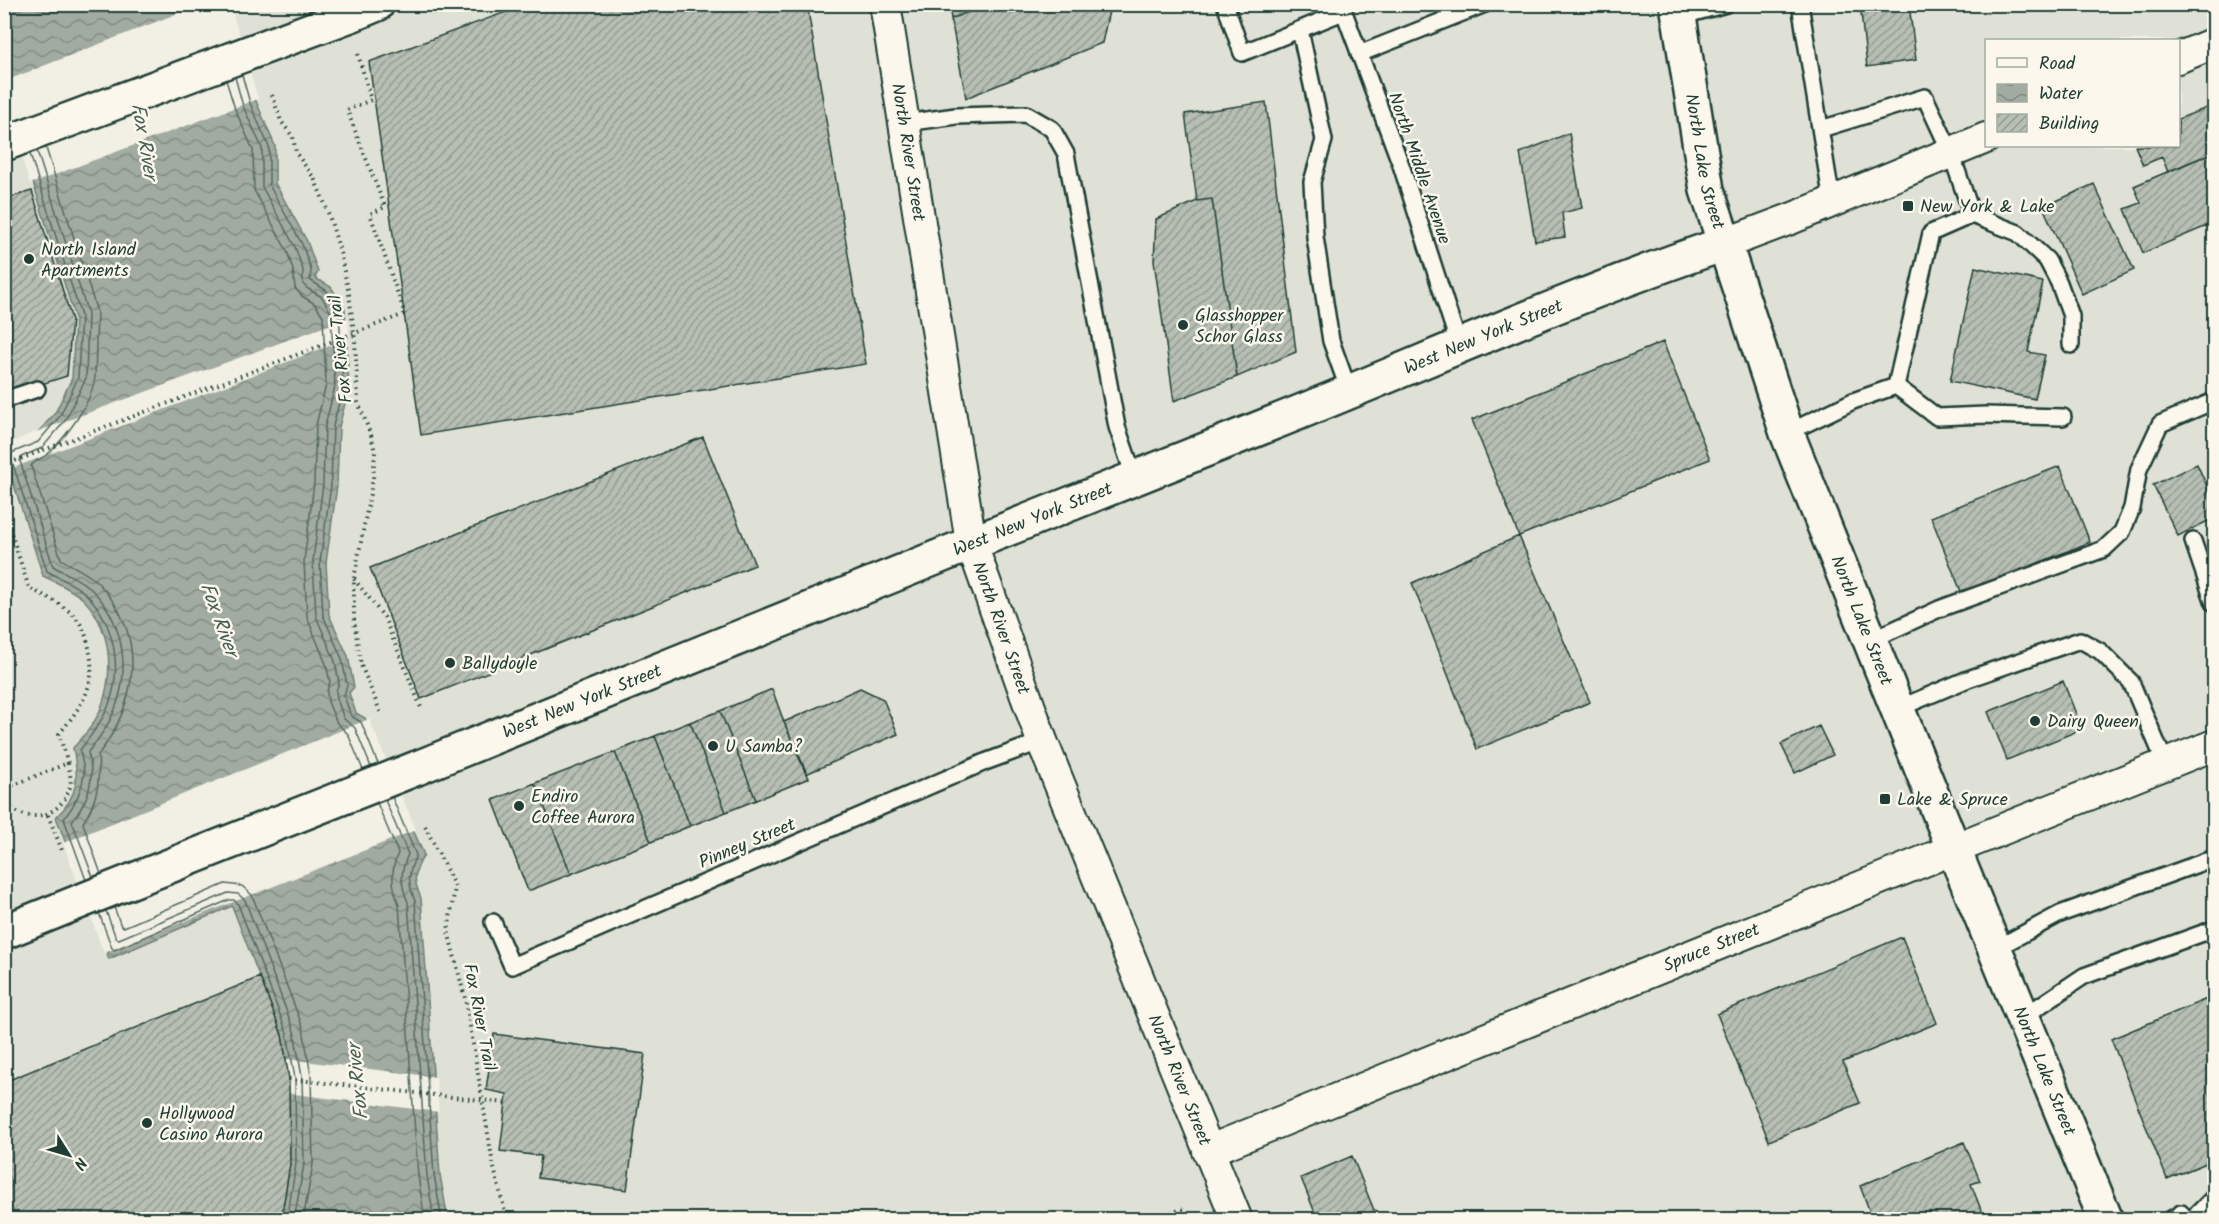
<svg xmlns="http://www.w3.org/2000/svg" width="2219" height="1224" font-family="Kalam,sans-serif">
<style>
.built{fill:#e0e1d6;fill-rule:evenodd}
.water{fill:url(#water-waves);stroke:#6e7f75;stroke-width:1.5}
.pier{fill:#f2f0e5}
.lines{fill:none;stroke-linecap:round;stroke-linejoin:round}
.shore{stroke:#536960;stroke-width:1.5}
.building{fill:url(#building-hatch);stroke:#1f3d34;stroke-width:1.5}
.lane-casing{stroke:#1f3d34;stroke-width:20}
.street-casing{stroke:#1f3d34;stroke-width:34}
.primary-casing{stroke:#1f3d34;stroke-width:38}
.path{stroke:#1f3d34;stroke-width:4;stroke-dasharray:1.5 4.5;stroke-linecap:butt}
.lane{stroke:#fbf7ec;stroke-width:15}
.street{stroke:#fbf7ec;stroke-width:30}
.primary{stroke:#fbf7ec;stroke-width:33}
.primary-bridge-casing{stroke:#1f3d34;stroke-width:38;stroke-linecap:butt}
.path-bridge{stroke:#1f3d34;stroke-width:4;stroke-dasharray:1.5 4.5;stroke-linecap:butt}
.primary-bridge{stroke:#fbf7ec;stroke-width:33}
.poi-dot{fill:#1f3d34;stroke:#fbf7ec;stroke-width:2}
.labels{text-anchor:middle;stroke-width:5;stroke-linejoin:round;paint-order:stroke}
.street-label{font-size:18px;fill:#1f3d34;stroke:#fbf7ec}
.poi-label{font-size:18px;fill:#1f3d34;stroke:#fbf7ec;text-anchor:start}
.water-label{font-size:20px;font-style:italic;fill:#465e55;stroke:#fbf7ec}
</style>
<defs>
<pattern id="water-waves" width="16" height="10" patternUnits="userSpaceOnUse" patternTransform="scale(1.5)"><rect width="16" height="10" fill="#a2aba1"/><path d="M0 5q4-4 8 0t8 0" fill="none" stroke="#838c84"/></pattern>
<pattern id="building-hatch" width="6" height="6" patternUnits="userSpaceOnUse" patternTransform="scale(1.5)"><rect width="6" height="6" fill="#b7beb3"/><path d="M-1 1l2-2M0 6l6-6M5 7l2-2" fill="none" stroke="#949c92"/></pattern>
</defs>
<rect width="100%" height="100%" fill="#f2f0e5"/>
<filter id="ink" filterUnits="userSpaceOnUse"><feTurbulence type="fractalNoise" baseFrequency=".0167" numOctaves="2"/><feDisplacementMap in="SourceGraphic" scale="12" xChannelSelector="R" yChannelSelector="G"/><feConvolveMatrix kernelMatrix="1 2 1 2 8 2 1 2 1" color-interpolation-filters="sRGB"/></filter>
<g filter="url(#ink)">
<path class="built" d="M227,5H2214V1219H448L440,1175L421,899L414,884L416,868L365,718L356,713L349,693L348,656L329,615L326,563L337,486L339,427L349,388L315,278L307,241L275,183V146L256,101ZM1986,40H2178V146H1986Z
M4,92L75,318L72,378L55,413L33,438L5,450Z
M4,457L42,576L64,586L82,599L99,620L109,649V678L103,704L89,729L74,748L78,773L74,790L67,806L56,817L109,958L232,905L282,1035L289,1079L290,1164L281,1219H5Z"/>
<path class="water" d="M4,5H227L256,101L275,146V183L307,241L318,272L315,278L331,287L345,309L349,388L339,427L337,486L326,563L329,615L348,656L354,687L349,693L356,713L365,718L424,855C413,873 413,880 421,898L440,1175L448,1219H281L290,1164L289,1079L282,1035L232,906L109,959L56,817C79,796 79,777 73,748C85,735 98,720 103,702C114,667 110,626 83,599C71,589 56,582 43,576L5,457V450L33,438L55,413L72,378L75,318L5,92Z"/>
<path class="pier" d="M230,4L258,99L30,184L4,102L5,81L199,5Z
M348,318L349,338L13,468L4,446L33,433Z
M369,719L416,830L104,953L63,843Z
M287,1059L436,1077L439,1112L286,1093Z"/>
<g class="lines">
<path class="shore" d="M242,75L250,103L269,147V185L302,244L311,270L310,280L327,291L339,310L343,387L333,426L331,485L320,562L323,615L342,659L347,685L344,696L351,716L361,722L378,764
M235,77L243,106L262,148V187L295,247L303,270V284L308,289L322,297L331,313L335,386L325,426L323,484L313,561L316,616L335,661L339,683L336,691L337,699L344,719L355,728L371,767
M226,80L235,109L253,150L254,190L287,251L293,270L295,288L302,296L315,304L323,316L326,385L316,425L314,483L304,561L307,617L326,664L330,682L327,691L328,702L337,723L348,734L363,770
M46,148L97,312L95,378C91,404 68,434 50,452C44,458 35,460 31,466L61,559C73,567 89,573 99,584C148,636 138,702 98,755C100,781 98,800 83,823L101,874
M37,151L88,314L86,378L65,421L42,448L21,457L20,461L53,566C66,574 81,579 92,590C123,620 131,669 115,709C109,725 99,739 88,752C89,758 91,765 91,771C92,789 83,808 72,821L93,877
M30,154L81,316L78,378L60,416L38,442L9,454L7,458L13,464L47,571C60,579 76,584 87,595C115,623 123,670 108,707C101,723 91,736 80,750C81,758 84,766 84,774C82,792 74,806 64,819L86,880
M392,797L416,855C408,874 407,880 415,901L434,1175L442,1220
M385,800L408,854C400,874 400,883 408,902L427,1176L434,1220
M377,803L398,853C390,872 392,886 399,905L418,1176L425,1220
M114,907L121,926L124,927L225,884L242,886L252,895L303,1028L311,1076L313,1164L303,1220
M106,911L116,938L119,939L228,893L238,894L245,900L294,1031L302,1077L304,1164L294,1220
M99,913L112,948L114,950L229,900H234L238,904L287,1033L295,1078L296,1164L287,1220"/>
</g>
<path class="building" d="M528,4H807L866,364L421,435L369,62Z
M949,4H987L951,19Z
M987,4H1106L1109,11L1102,43L966,98L951,19Z
M1860,4H1909L1916,60L1867,67Z
M4,13L11,79L4,81Z
M1266,102L1296,352L1237,377L1212,199L1197,201L1185,114Z
M2214,105V152L2168,172L2162,157L2143,165L2135,146H2178V119Z
M1569,133L1582,208L1562,213L1565,237L1535,241L1520,153Z
M2214,152V223L2143,253L2125,209L2141,203L2134,186Z
M2094,184L2134,270L2082,294L2043,207Z
M32,191L72,320L67,376L4,396V199Z
M1212,199L1237,377L1174,401L1154,261L1156,219L1197,201Z
M1975,267L2043,282L2028,352L2045,355L2035,399L1950,381Z
M1663,342L1710,459L1519,536L1472,420Z
M703,437L755,565L421,699L370,568Z
M2197,464L2214,502V518L2178,536L2153,485Z
M2060,466L2090,542L1962,594L1931,517Z
M1519,536L1590,702L1477,749L1412,583Z
M2063,681L2082,729L2007,760L1988,712Z
M860,688L883,699L898,734L806,774L784,722Z
M772,689L784,722L809,778L756,800L720,711Z
M720,711L756,800L726,812L690,722Z
M690,722L726,812L690,826L655,736Z
M1819,726L1833,755L1795,773L1781,744Z
M655,736L690,826L651,842L615,752Z
M615,752L651,842L571,874L535,783Z
M535,783L571,874L528,891L493,800Z
M1902,937L1937,1023L1843,1062L1860,1103L1769,1141L1717,1014Z
M260,977L282,1035L289,1079L290,1164L281,1220H4V1082Z
M2214,996V1160L2167,1179L2111,1039Z
M494,1034L645,1054L627,1190L538,1178L541,1156L500,1151L507,1094L486,1090Z
M1964,1142L1980,1181L1971,1184L1985,1220H1873L1860,1186Z
M1352,1156L1378,1220H1318L1301,1178Z"/>
<g class="lines">
<defs>
<path id="lane" d="M1225,4L1242,53L1343,12
M1341,4L1401,165L1459,345
M1800,4L1832,202
M1679,17L1726,4
M1300,30L1324,140L1312,182L1315,237L1331,341L1349,391
M1359,54L1485,4
M905,123L956,116L1026,114L1052,129L1066,154L1117,427L1135,479
M1821,129L1925,97L1951,153L1972,215L2018,233L2047,260L2059,283L2071,316V345
M1896,386L1931,233L1972,215
M4,400L37,389
M1787,433L1853,401L1896,386L1937,417L1985,415L2063,417
M2193,541L2214,603
M1869,641L1939,609L2104,549L2122,532L2132,508L2139,469L2160,424L2214,401
M1897,709L1968,679L2080,640L2100,651L2131,682L2166,765
M493,922L512,966L985,762L1042,741
M1995,949L2060,914L2214,858
M2023,1017L2084,976L2214,929
M2170,1220L2181,1213L2187,1220
M2191,1220L2214,1197"/>
<g id="street">
<path id="s1" d="M885,4L971,542L1042,741L1237,1220"/>
<path d="M2178,58L2214,43"/>
<path d="M1724,244L1793,218L1986,138"/>
<path id="s2" d="M1208,1151L2023,821L2214,745"/>
</g>
<g id="primary">
<path id="s3" d="M1677,4L1707,190L1787,433L1954,850L2106,1220"/>
<path d="M353,14L377,4"/>
<path id="s4" d="M417,768C701,653 985,537 1270,424C1421,364 1570,296 1724,244"/>
<path d="M4,932L81,901"/>
</g>
</defs>
<use href="#lane" class="lane-casing"/>
<use href="#street" class="street-casing"/>
<use href="#primary" class="primary-casing"/>
<path class="path" d="M358,54L371,100L347,110L385,207L370,214L405,314
M272,95L281,121L293,137L296,153L314,178L327,209L339,248L349,294L355,340L358,402L371,435L375,452L373,478L354,579V621L361,665L382,716
M4,511L29,588C43,595 58,602 70,612C78,618 85,631 87,640C99,681 85,702 59,734L68,763L4,789
M354,579L384,617L422,710
M4,799C22,827 61,819 70,787C72,779 69,771 68,763
M48,815L63,853
M425,826L455,887L448,931L466,1002L493,1164L507,1220
M1154,1220L1171,1212L1185,1209"/>
<use href="#lane" class="lane"/>
<use href="#street" class="street"/>
<use href="#primary" class="primary"/>
<defs>
<path id="primary-bridge" d="M4,144L353,14
M81,901L417,768"/>
</defs>
<use href="#primary-bridge" class="primary-bridge-casing"/>
<path class="path-bridge" d="M4,465L405,314
M289,1079L507,1103"/>
<use href="#primary-bridge" class="primary-bridge"/>
</g>
</g>
<g class="poi-dot">
<rect x="1902" y="200" width="12" height="12" rx="3"/>
<circle cx="29" cy="259" r="6"/>
<circle cx="1183" cy="325" r="6"/>
<circle cx="450" cy="663" r="6"/>
<circle cx="2035" cy="721" r="6"/>
<circle cx="713" cy="746" r="6"/>
<rect x="1879" y="793" width="12" height="12" rx="3"/>
<circle cx="519" cy="806" r="6"/>
<circle cx="147" cy="1123" r="6"/>
</g>
<g class="labels">
<g class="street-label">
<text dy="6" stroke="none"><textPath href="#s1" startOffset="150">North River Street</textPath></text>
<text dy="6" stroke="none"><textPath href="#s3" startOffset="160">North Lake Street</textPath></text>
<text transform="translate(1420 168) rotate(71)" y="6">North Middle Avenue</text>
<text dy="6" stroke="none"><textPath href="#s4" startOffset="1150">West New York Street</textPath></text>
<text transform="translate(340 349) rotate(-96)" y="6">Fox River Trail</text>
<text dy="6" stroke="none"><textPath href="#s4" startOffset="664">West New York Street</textPath></text>
<text dy="6" stroke="none"><textPath href="#s3" startOffset="646">North Lake Street</textPath></text>
<text dy="6" stroke="none"><textPath href="#s1" startOffset="636">North River Street</textPath></text>
<text dy="6" stroke="none"><textPath href="#s4" startOffset="178">West New York Street</textPath></text>
<text transform="translate(747 843) rotate(-23)" y="6">Pinney Street</text>
<text dy="6" stroke="none"><textPath href="#s2" startOffset="543">Spruce Street</textPath></text>
<text transform="translate(480 1017) rotate(79)" y="6">Fox River Trail</text>
<text dy="6" stroke="none"><textPath href="#s3" startOffset="1132">North Lake Street</textPath></text>
<text dy="6" stroke="none"><textPath href="#s1" startOffset="1122">North River Street</textPath></text>
</g>
<g class="poi-label">
<text x="1920" y="212">New York &amp; Lake</text>
<text x="41" y="255">North Island<tspan x="41" dy="21">Apartments</tspan></text>
<text x="1195" y="321">Glasshopper<tspan x="1195" dy="21">Schor Glass</tspan></text>
<text x="462" y="669">Ballydoyle</text>
<text x="2047" y="727">Dairy Queen</text>
<text x="725" y="752">U Samba?</text>
<text x="531" y="802">Endiro<tspan x="531" dy="21">Coffee Aurora</tspan></text>
<text x="1897" y="805">Lake &amp; Spruce</text>
<text x="159" y="1119">Hollywood<tspan x="159" dy="21">Casino Aurora</tspan></text>
</g>
<g class="water-label">
<text transform="translate(145 141) rotate(80)" y="7">Fox River</text>
<text transform="translate(220 619) rotate(70)" y="7">Fox River</text>
<text transform="translate(357 1082) rotate(-96)" y="7">Fox River</text>
</g>
</g>
<rect width="2219" height="1224" fill="none" stroke="#fbf7ec" stroke-width="24"/>
<rect x="12" y="12" width="2195" height="1200" fill="none" stroke="#1f3d34" stroke-width="2" filter="url(#ink)"/>
<rect x="1985" y="39" width="195" height="108" fill="#fbf7ec" stroke="#a3ada2" stroke-width="1.5"/>
<rect x="1997" y="58" width="30" height="9" fill="#fbf7ec" stroke="#a3ada2" stroke-width="1.5"/>
<text x="2039" y="69" font-size="18" fill="#1f3d34">Road</text>
<rect x="1997" y="84" width="30" height="18" fill="url(#water-waves)" stroke="#a3ada2" stroke-width="1.5"/>
<text x="2039" y="99" font-size="18" fill="#1f3d34">Water</text>
<rect x="1997" y="114" width="30" height="18" fill="url(#building-hatch)" stroke="#a3ada2" stroke-width="1.5"/>
<text x="2039" y="129" font-size="18" fill="#1f3d34">Building</text>
<g transform="translate(69 1155) rotate(127)" stroke="#fbf7ec" stroke-width="4.5" paint-order="stroke">
<path d="M0-4.5L10 22L0 15L-10 22Z" fill="#1f3d34"/>
<text y="-9" font-size="16" font-weight="bold" text-anchor="middle" fill="#1f3d34">N</text>
</g>
</svg>
